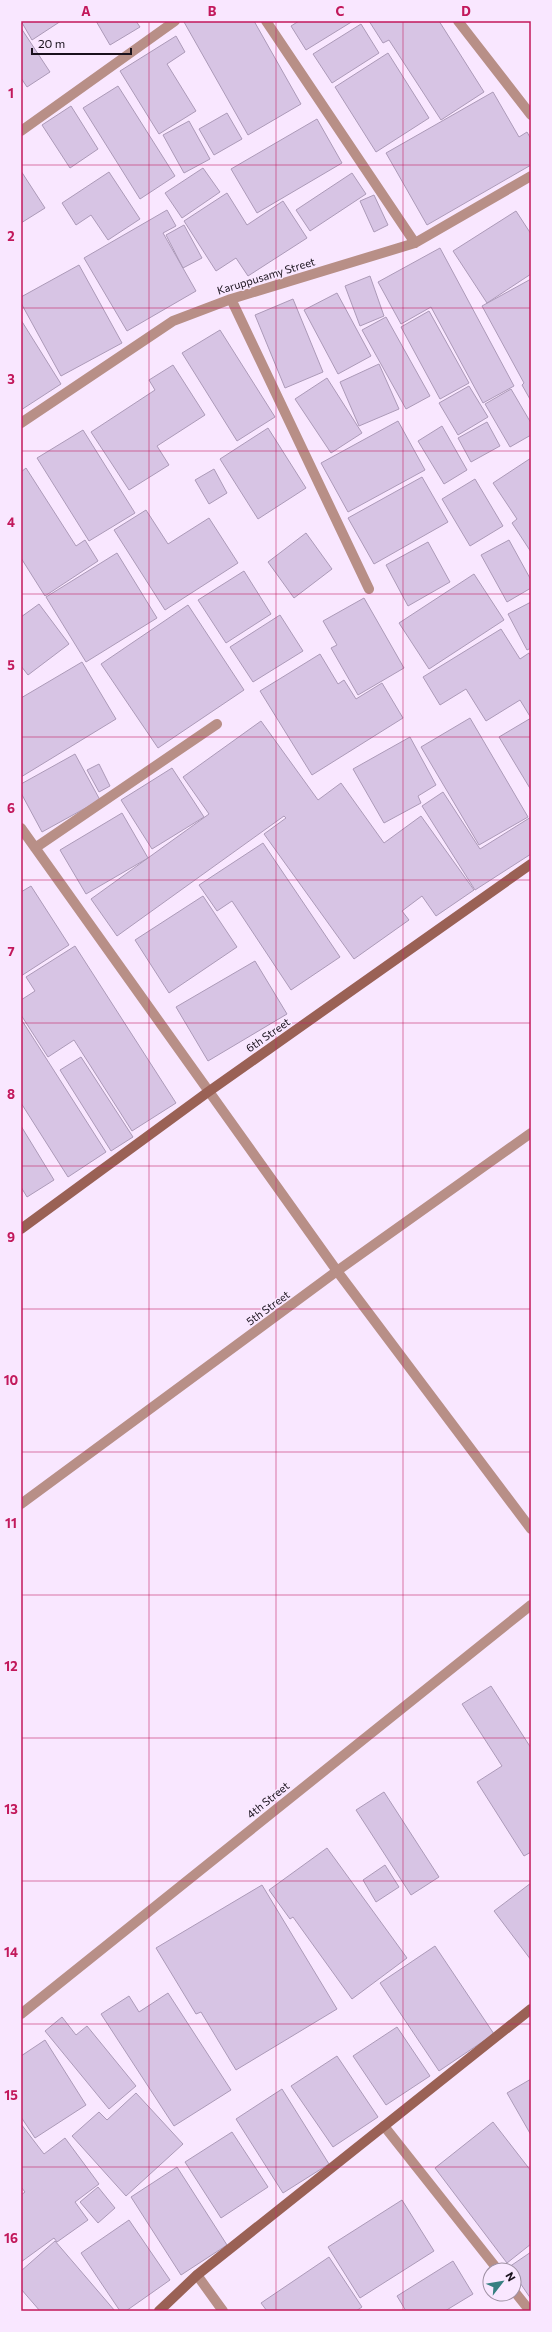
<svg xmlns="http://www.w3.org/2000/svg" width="552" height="2332" font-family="Commissioner,sans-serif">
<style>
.building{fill:#d7c4e4;stroke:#ac9ab8}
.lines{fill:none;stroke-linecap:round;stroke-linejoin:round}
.street{stroke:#b88f87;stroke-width:10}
.secondary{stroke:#9a6155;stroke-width:10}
.grid{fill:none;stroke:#c2185b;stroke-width:1;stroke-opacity:0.55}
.labels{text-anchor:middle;stroke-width:3;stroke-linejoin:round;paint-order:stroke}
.street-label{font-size:11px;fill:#19111c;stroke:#f9e7ff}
.neatline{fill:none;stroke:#c2185b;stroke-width:1.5}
.grid-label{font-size:13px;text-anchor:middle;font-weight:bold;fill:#c2185b}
</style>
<rect width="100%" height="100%" fill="#f9e7ff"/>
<path class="building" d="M21,21H61L32,40Z
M96,21H136L140,27L110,45Z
M186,21H254L301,104L248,135L184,22Z
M299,21H353L306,50L291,26Z
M369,21H439L484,92L441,120L389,40L383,43Z
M361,24L379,53L332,83L313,54Z
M21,28L50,72L27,87L21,78Z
M176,36L185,52L167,64L196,111L159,134L120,71Z
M388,53L429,118L376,152L335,87Z
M118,86L175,176L140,199L83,108Z
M493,92L519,137L527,132L531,139V165L427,225L386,153Z
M71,106L98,149L70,168L42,125Z
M227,113L242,139L214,155L199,129Z
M317,119L342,163L257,213L231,169Z
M189,121L210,159L184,173L163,135Z
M203,168L220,192L182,218L165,193Z
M21,171L45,208L21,223Z
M109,172L140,219L108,240L91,215L76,225L62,203Z
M352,173L366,194L310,231L296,210Z
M227,193L247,225L283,201L307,238L248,276L236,258L216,271L184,221Z
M374,195L388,225L374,232L360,201Z
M167,210L176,226L163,233L196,291L127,331L84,258Z
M516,211L531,234V274L487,303L453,251Z
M184,225L202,258L183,268L166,235Z
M440,248L514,386L483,403L431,307L401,324L378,282Z
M79,265L122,343L61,376L21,303V297Z
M370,276L384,316L360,326L345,286Z
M531,279V401L522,385L524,383L482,306Z
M337,293L371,356L338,374L304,310Z
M293,299L323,372L285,388L255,315Z
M429,311L469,383L440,399L401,327Z
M386,317L430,396L406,409L362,330Z
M21,320L61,384L21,410Z
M220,330L275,417L237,441L182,353Z
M379,364L399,409L359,426L340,382Z
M173,365L205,415L157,446L169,465L129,490L91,432L155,390L149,380Z
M327,378L362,433L331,453L295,399Z
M469,386L488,417L458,435L439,403Z
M511,389L531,423V435L510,447L485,404Z
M398,421L425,470L348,512L321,463Z
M487,422L500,446L471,462L458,438Z
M442,426L467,470L444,484L418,441Z
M268,428L306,488L258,519L220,459Z
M83,430L135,513L89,541L37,458Z
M531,458V552L512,523L517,519L493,483Z
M26,468L76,546L85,540L98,561L45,596L21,558V472Z
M214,469L227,493L209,504L195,480Z
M422,477L448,522L374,564L348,518Z
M475,479L503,526L470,546L442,499Z
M146,510L168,544L209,518L238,563L165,610L114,530Z
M306,533L332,569L294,598L268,562Z
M509,540L531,580V588L507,602L481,555Z
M428,542L450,582L408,606L386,565Z
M117,553L157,618L86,662L46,597Z
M244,571L271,614L226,643L198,600Z
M474,574L504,620L429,669L399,623Z
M364,598L404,668L358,695L331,648L337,645L323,621Z
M531,602V648L527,650L508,614Z
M39,604L69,644L28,675L21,666V617Z
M188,605L244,690L158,748L101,664Z
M280,615L303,651L253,682L230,647Z
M501,629L520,659L529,653L531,657V790L499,737L531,718L520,700L486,721L466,689L440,705L423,677Z
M320,654L338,684L344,680L356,699L382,683L403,718L312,775L260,691Z
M82,662L116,719L21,777V698Z
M470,718L528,817L479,845L421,747Z
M261,721L318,800L341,783L384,843L421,816L474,890L436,916L422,896L402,911L409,920L354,959L264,834L286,818L284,816L117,936L91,899L209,814L183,777Z
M410,737L436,785L418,796L421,803L384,823L353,769Z
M75,754L100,800L42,832L21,793V784Z
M99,764L110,786L99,792L87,770Z
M172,768L204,817L152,849L121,800Z
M443,792L480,849L531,817V854L475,890L422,806Z
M122,813L148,858L86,894L60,850Z
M263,843L340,957L291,990L232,901L217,911L199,885Z
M31,886L69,945L21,976V892Z
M203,896L237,947L169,993L135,940Z
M75,946L176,1103L132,1131L74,1040L48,1057L21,1015V1000L35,991L26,977Z
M255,961L287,1014L208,1061L176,1007Z
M21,1019L106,1152L68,1177L21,1103Z
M81,1057L133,1137L111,1151L60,1070Z
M21,1126L54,1180L27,1197L21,1187Z
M491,1686L531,1748V1852L524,1856L477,1782L502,1766L462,1704Z
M384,1792L439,1877L411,1895L356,1810Z
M327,1848L407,1958L352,1999L293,1917L290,1919L269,1890Z
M385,1865L399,1887L376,1902L363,1880Z
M531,1883V1960L494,1911Z
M262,1885L337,2009L236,2070L201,2012L196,2014L156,1948Z
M435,1946L494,2034L439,2071L380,1983Z
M168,1993L231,2090L174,2126L101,2014L129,1996L139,2012Z
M62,2017L76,2035L87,2026L136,2086L109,2109L45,2031Z
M397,2027L430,2076L386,2105L353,2056Z
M45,2040L86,2105L35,2138L21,2117V2056Z
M337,2056L378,2117L333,2147L291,2086Z
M531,2079V2135L507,2093Z
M282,2089L329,2164L283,2193L236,2119Z
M136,2093L183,2144L126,2196L72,2136L99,2112L107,2120Z
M493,2122L531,2171V2244L507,2263L435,2168Z
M21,2124L44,2154L65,2138L99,2184L75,2202L88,2220L57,2242L54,2238L21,2262V2195L25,2192L21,2187Z
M232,2132L268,2187L221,2218L185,2162Z
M177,2167L227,2245L181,2275L131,2197Z
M98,2187L115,2208L98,2223L80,2202Z
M402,2200L434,2251L360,2298L328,2247Z
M129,2220L170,2280L126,2311H120L81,2253Z
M55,2241L115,2311H40L21,2289V2271Z
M531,2252V2299L514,2274V2270L509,2267Z
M329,2257L362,2307L356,2311H267L261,2303Z
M453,2261L473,2294L445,2311H406L397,2296Z"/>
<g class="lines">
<path class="street" d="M266,21L415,243
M458,21L531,115
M21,131L175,21
M231,299L369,589
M21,423L173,321L231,299L415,243L531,176
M21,828L337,1271L531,1529
M35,848L217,724
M21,1504L337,1271L531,1133
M21,2014L531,1605
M384,2126L498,2270
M197,2275L223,2311
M514,2291L530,2311"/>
<path class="secondary" d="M21,1229L208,1092L531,864
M159,2311L197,2275L531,2009"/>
</g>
<path class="grid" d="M149,21V2311M276,21V2311M403,21V2311M21,165H531M21,308H531M21,451H531M21,594H531M21,737H531M21,880H531M21,1023H531M21,1166H531M21,1309H531M21,1452H531M21,1595H531M21,1738H531M21,1881H531M21,2024H531M21,2167H531"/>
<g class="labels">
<g class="street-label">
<text transform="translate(266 276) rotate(-17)" y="4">Karuppusamy Street</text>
<text transform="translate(268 1035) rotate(-35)" y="4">6th Street</text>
<text transform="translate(268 1308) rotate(-36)" y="4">5th Street</text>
<text transform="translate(268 1800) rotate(-39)" y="4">4th Street</text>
</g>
</g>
<rect width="552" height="2332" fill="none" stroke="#f9e7ff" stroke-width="44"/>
<g transform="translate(502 2282) rotate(59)"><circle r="19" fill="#f9e7ff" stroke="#9f91a4"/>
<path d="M0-3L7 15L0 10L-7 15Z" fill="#367f81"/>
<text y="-6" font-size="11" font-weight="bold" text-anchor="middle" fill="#19111c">N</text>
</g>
<path d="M32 48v6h99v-6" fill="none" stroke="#19111c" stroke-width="2"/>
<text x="38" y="48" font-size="12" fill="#19111c" stroke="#f9e7ff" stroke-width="3" paint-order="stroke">20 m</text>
<rect x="22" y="22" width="508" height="2288" class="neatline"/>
<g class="grid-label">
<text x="86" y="16">A</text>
<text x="212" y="16">B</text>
<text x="340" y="16">C</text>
<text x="466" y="16">D</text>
<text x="11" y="98">1</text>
<text x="11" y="241">2</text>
<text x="11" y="384">3</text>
<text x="11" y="527">4</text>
<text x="11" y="670">5</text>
<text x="11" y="813">6</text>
<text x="11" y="956">7</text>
<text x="11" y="1099">8</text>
<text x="11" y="1242">9</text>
<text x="11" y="1385">10</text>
<text x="11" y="1528">11</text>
<text x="11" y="1671">12</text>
<text x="11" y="1814">13</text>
<text x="11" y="1957">14</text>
<text x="11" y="2100">15</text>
<text x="11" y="2243">16</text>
</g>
</svg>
